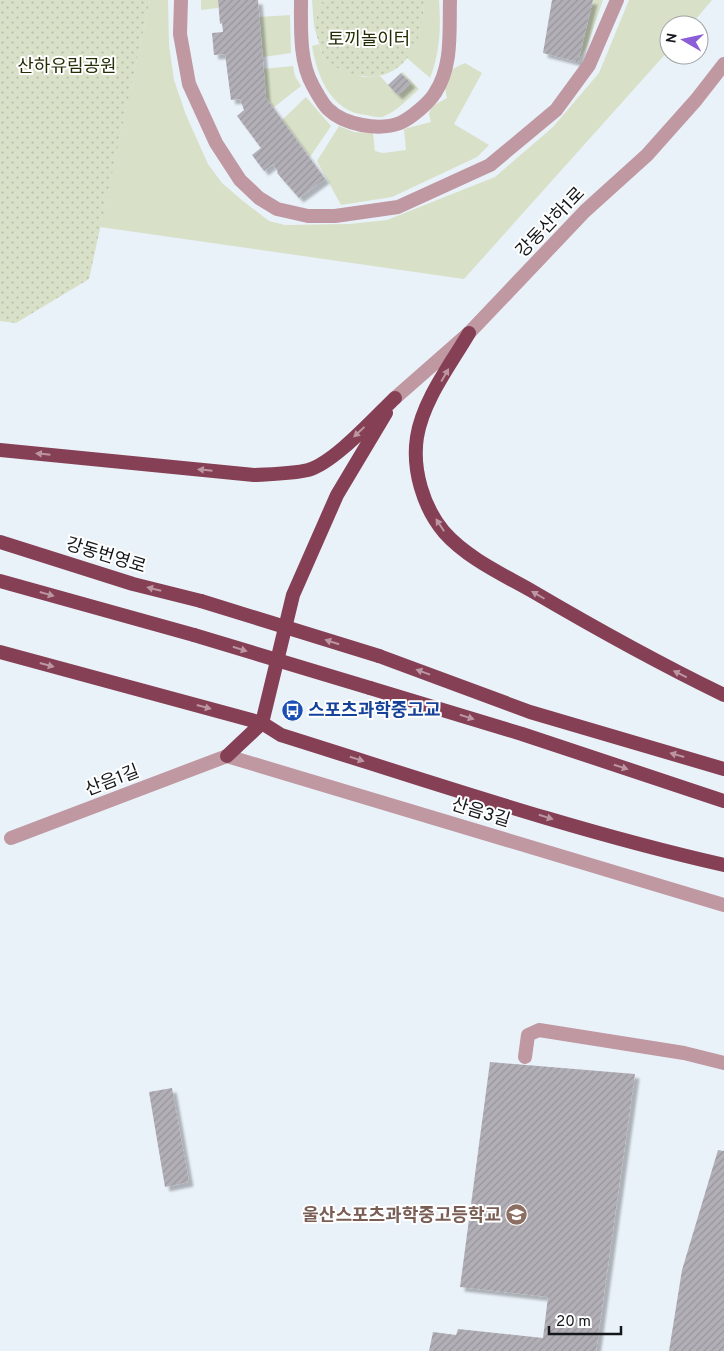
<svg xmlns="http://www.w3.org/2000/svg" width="724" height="1351" font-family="Overpass,'Noto Sans KR',sans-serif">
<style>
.grass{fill:#d8e0c8}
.park{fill:url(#park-dots)}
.building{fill:url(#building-hatch);filter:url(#shadow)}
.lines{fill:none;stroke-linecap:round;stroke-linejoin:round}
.service{stroke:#bf98a2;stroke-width:14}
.minor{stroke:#bf98a2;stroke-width:14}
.tertiary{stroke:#bf98a2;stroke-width:14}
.trunk{stroke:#864056;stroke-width:14}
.trunk-bridge{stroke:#864056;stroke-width:14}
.oneway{fill:#bc96a2}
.labels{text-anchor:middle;stroke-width:4;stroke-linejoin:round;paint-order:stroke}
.park-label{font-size:18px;fill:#252d05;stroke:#fff}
.street-label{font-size:18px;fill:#15181a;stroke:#fff}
.transit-label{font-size:18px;font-weight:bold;fill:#164399;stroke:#fff;text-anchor:start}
.education-label{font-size:18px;font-weight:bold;fill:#785e54;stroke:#fff;text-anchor:end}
</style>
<defs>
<pattern id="park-dots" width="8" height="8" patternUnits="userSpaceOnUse" patternTransform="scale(1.25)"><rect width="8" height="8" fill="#d8e0c8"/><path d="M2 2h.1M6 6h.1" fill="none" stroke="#b8bfab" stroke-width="1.8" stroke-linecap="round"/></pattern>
<pattern id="building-hatch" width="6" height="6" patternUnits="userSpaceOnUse" patternTransform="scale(1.25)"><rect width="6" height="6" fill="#b2afb7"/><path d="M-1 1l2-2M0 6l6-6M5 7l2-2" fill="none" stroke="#98969d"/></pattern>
<filter id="shadow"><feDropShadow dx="4.5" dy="4.5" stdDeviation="1" flood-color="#0004"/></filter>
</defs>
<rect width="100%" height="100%" fill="#eaf2f9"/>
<path class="grass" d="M150,0H168L169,45L174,80L186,115L208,164L222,183L243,201L269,221L285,225L349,224L387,220L495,177L553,127L599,73L629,0H712L691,25H669V50L464,279L100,227Z
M201,0H218V8L201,10Z
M312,0H329L321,4L314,26Z
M424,0H439C441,28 440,52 430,78L407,58C418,41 424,20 424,0Z
M593,0H603L588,44L578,62Z
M290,15L291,53L263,57L259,17Z
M319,44L324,60L363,77L380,76L398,95L411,83L401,73L403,72L419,89C411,97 393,114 382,117C378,118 371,116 367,115C332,113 317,77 312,46Z
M465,63L482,73L454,124L489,145L477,157L392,197L341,205L317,161L339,126L354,132L373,133L375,151L383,153L406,150L404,129L431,122L429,114L431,107L447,98C442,77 446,71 465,63Z
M293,66L295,76L301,86L273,108L266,98L263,69Z
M306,97L331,126L310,157L282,120Z"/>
<path class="park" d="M0,0H150L89,279L16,323L0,321Z
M329,0H424C423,65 383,99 324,60L314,26L321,3Z"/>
<path class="building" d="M218,0H258L266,98L325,179L299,198L277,173L278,172L273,164L264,171L252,155L261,148L237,116L244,110L240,99L231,100L225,54L214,55L212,33L223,32L222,23L220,24Z
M552,0H593L578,62L543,53Z
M401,73L411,83L398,95L388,85Z
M490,1062L635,1074L596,1351H429L433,1332L456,1335L458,1329L543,1338L548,1297L460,1287Z
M172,1088L189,1182L165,1187L149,1092Z
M718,1150L724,1151V1351H669L682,1270Z"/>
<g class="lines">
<path class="service" d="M11,838L227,756
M525,1057L528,1035L539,1030L684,1053L724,1063"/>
<path class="minor" d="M181,0L180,34L189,84L216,143L240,180L259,198L277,209L308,216H335L398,207L490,165L556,110L589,65L617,0
M301,0C301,27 299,62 313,86C317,93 322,103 328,109C344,125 379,131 400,123C411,118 429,103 435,93C453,66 449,31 450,0
M227,756L724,905"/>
<path class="tertiary" d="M395,398L469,333L585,211L647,155L696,100L724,64"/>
<path class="trunk" d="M469,333C451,364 423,400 417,437C412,469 423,507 444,532C467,558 502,574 532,591C595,628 658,663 724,695
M0,450L254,475C271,474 291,474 308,470C334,463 374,418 395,398
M0,542L133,584L201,601
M0,581L194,635
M0,652L262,723L281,735C428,781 574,831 724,865
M379,656L530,712L724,769
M370,688L522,734L724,801
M227,756L262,723L293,595L337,495L386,413"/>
<path class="trunk-bridge" d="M201,601L379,656
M194,635L370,688"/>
</g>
<defs><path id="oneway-solid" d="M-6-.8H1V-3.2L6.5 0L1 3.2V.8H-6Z" transform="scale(1.25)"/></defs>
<g class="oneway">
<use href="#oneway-solid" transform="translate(445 375) rotate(-60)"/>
<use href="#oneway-solid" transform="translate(359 432) rotate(137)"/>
<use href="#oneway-solid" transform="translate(43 454) rotate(-174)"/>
<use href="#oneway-solid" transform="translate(205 470) rotate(-174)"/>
<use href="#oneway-solid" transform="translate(440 525) rotate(-123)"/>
<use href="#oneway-solid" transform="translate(154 589) rotate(-166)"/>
<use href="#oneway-solid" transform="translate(47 594) rotate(16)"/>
<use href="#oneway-solid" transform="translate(538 595) rotate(-150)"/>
<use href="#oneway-solid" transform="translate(332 642) rotate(-163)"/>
<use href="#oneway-solid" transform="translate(240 649) rotate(17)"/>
<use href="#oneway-solid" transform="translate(47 665) rotate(15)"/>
<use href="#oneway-solid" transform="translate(423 672) rotate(-160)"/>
<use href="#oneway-solid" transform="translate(680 674) rotate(-154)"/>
<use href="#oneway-solid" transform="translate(204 707) rotate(15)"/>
<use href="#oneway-solid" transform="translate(467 717) rotate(17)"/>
<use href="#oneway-solid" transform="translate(677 755) rotate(-164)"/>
<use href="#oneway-solid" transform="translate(357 759) rotate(17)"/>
<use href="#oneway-solid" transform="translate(621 767) rotate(18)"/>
<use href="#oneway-solid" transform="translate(546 817) rotate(17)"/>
</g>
<defs>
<symbol id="bus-disc" viewBox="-11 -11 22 22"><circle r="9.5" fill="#1a4fb4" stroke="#fff"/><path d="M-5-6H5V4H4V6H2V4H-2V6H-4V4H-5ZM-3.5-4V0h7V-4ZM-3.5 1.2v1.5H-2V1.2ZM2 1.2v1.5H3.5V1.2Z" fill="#fff"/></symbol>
<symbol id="school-disc" viewBox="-11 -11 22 22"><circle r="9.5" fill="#8d6e63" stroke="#fff"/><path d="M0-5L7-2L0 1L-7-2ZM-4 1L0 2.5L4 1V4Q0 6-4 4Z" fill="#fff"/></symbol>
</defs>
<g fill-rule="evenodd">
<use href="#bus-disc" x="280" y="698" width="25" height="25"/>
<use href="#school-disc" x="504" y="1202" width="25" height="25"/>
</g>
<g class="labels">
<g class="park-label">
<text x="369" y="45">토끼놀이터</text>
<text x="67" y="72">산하유림공원</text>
</g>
<g class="street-label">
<text transform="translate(550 222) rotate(-46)" y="6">강동산하1로</text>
<text transform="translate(106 555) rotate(17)" y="6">강동번영로</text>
<text transform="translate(112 780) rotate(-21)" y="6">산음1길</text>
<text transform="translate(481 812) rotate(17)" y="6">산음3길</text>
</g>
<g class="transit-label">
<text x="308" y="716">스포츠과학중고교</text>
</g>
<g class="education-label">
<text x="501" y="1221">울산스포츠과학중고등학교</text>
</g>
</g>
<g transform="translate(684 40) rotate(279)"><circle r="24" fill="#ffffff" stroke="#a1a3a3"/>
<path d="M0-4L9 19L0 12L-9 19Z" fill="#8b5dd6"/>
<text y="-8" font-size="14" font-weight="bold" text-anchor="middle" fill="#15181a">N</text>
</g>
<path d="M549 1326v8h72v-8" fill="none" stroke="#15181a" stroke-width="2.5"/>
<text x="556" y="1326" font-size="15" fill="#15181a" stroke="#ffffff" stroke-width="4" paint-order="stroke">20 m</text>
</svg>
